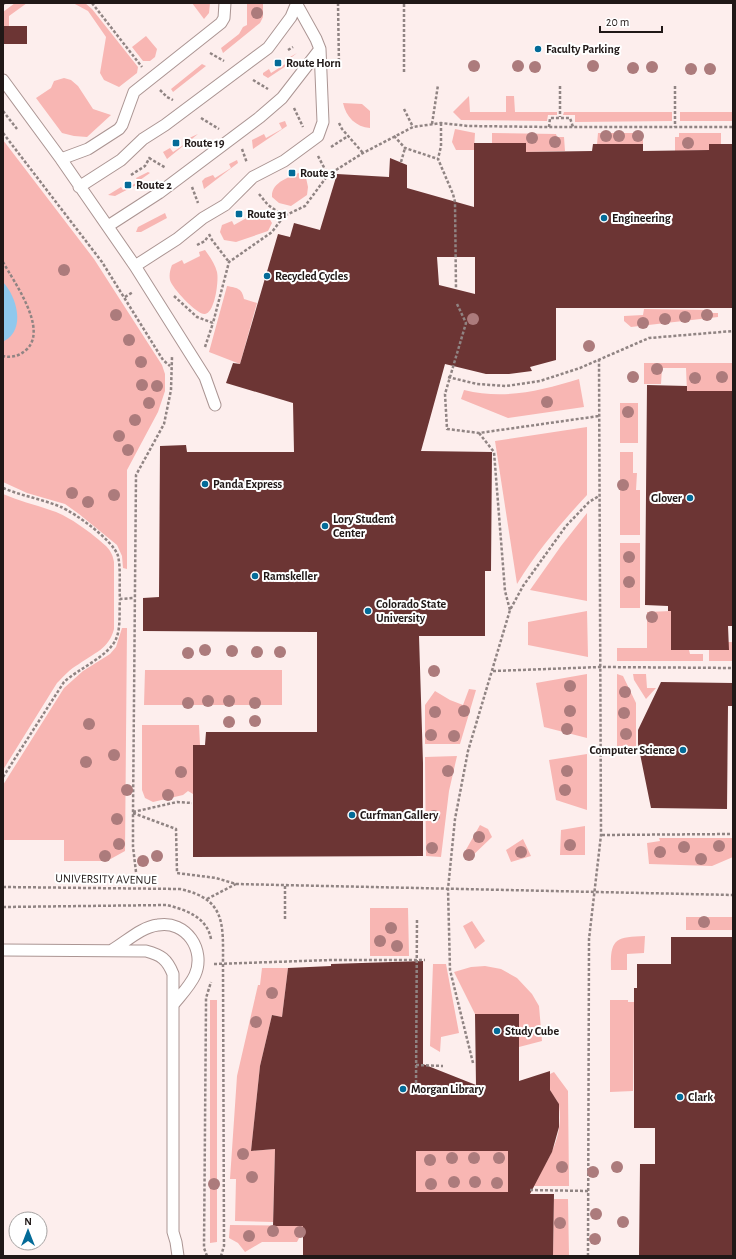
<svg xmlns="http://www.w3.org/2000/svg" width="736" height="1259" font-family="'Alegreya Sans',sans-serif">
<style>
.green{fill:#f8b6b3}
.water{fill:#8fc8ed}
.building{fill:#6c3534;fill-rule:evenodd}
.lines{fill:none;stroke-linecap:round;stroke-linejoin:round}
.lane-casing{stroke:#ab9593;stroke-width:13}
.path{stroke:#908483;stroke-width:2.5;stroke-dasharray:3 2;stroke-linecap:butt}
.lane{stroke:#fff;stroke-width:11}
.tree{fill:#ac7b7c}
.poi-dot{fill:#036b98;stroke:#fff;stroke-width:1.5}
.labels{text-anchor:middle;stroke-width:4;stroke-linejoin:round;paint-order:stroke}
.poi-label{font-size:12px;font-weight:bold;fill:#201817;stroke:#fff;text-anchor:start}
.street-label{font-size:12px;fill:#201817;stroke:#fff}
</style>
<rect width="100%" height="100%" fill="#fdeeed"/>
<path class="green" d="M15,3H27L9,16V26H3V12Z
M73,3H85L92,9L138,67L137,73L119,87L104,80L100,73L106,37L88,11Z
M192,3H210L209,13L204,19Z
M247,3H263V17L260,23L223,53L221,48L239,34L243,27L247,25Z
M146,36L157,49L155,57L150,61H143L132,47Z
M297,53L288,60L289,64L268,78L263,75V73L269,69L271,73L287,63L285,60Z
M202,64L206,66L173,92L171,89Z
M64,78L71,80L78,86L93,109L111,115L87,137L74,136L62,133L36,98L51,88L54,81Z
M469,96L470,112H506V96H514L515,112H557V115H548L547,121L461,120L453,112Z
M343,103L362,104L370,111V128C356,127 346,117 343,103Z
M564,112H672V121L575,122V115H563Z
M680,112H733V121H680Z
M285,121L287,126L253,149L252,140L264,134L266,138L282,129L279,123Z
M455,129L475,133L474,150H456L452,142Z
M492,133L556,134L557,137H564L565,151L526,152V143H492Z
M598,133H643V144H597Z
M679,133H721V144H709V150L675,151V137H679Z
M198,134L167,159L163,152L170,148L173,152L188,142L187,139Z
M3,140L94,259L162,365L165,374V391L158,412L127,470V569L123,568L122,556L117,545L79,514L65,504L27,493L3,482Z
M237,160L238,163L204,189L202,181L205,178L213,175L215,178L231,168L229,164Z
M148,172L150,173L140,180V183L115,196L108,195L121,187L123,190L138,182L136,178Z
M301,172L305,173L308,187L307,195L291,206L279,203L272,197C271,182 290,177 301,172Z
M253,210L269,218L272,223L268,231L236,242L224,240L220,232L222,225L232,221L234,225L250,216L249,212Z
M165,213L167,218L141,232H136L138,227Z
M205,250C210,257 215,264 217,272C219,280 215,313 205,314C197,315 172,288 170,280C169,275 170,270 172,265L182,260L184,264L200,256L199,252Z
M227,286C237,288 242,288 244,299L257,303L240,364L209,352Z
M644,309L711,310V313H718V317L631,327L624,321V316L643,315Z
M644,363H733V391H687L686,368H662L661,384H644Z
M579,379L584,407L508,418L461,399L464,390C504,400 540,391 579,379Z
M620,403H638V443H620Z
M587,427V495C561,523 537,551 517,584L495,441Z
M620,452H633V473H637L636,490H640V535H620Z
M3,494C19,501 36,505 53,511C69,516 93,534 106,546C111,551 113,556 114,562V629C109,649 94,653 79,664C70,669 64,676 57,683L3,770Z
M587,513V601L530,590L561,546Z
M620,543H640V608H620Z
M587,611L588,657L528,645V622Z
M671,611V650H689L690,654H703V661H617V648H647V612Z
M122,628H127L125,851L107,861H64V840H3V785L64,688L83,671L110,654L116,647Z
M728,642H733V661H709V650H728Z
M145,670H282V705H144Z
M587,674V738L544,727L536,683Z
M617,674L623,676L636,703V755H617Z
M633,674H646L647,688H656L646,699L634,680Z
M469,689L476,690L460,744H425V705L435,691L450,700L463,705Z
M142,725H199L200,745H193V794L188,791L183,795L153,802L145,798L142,790Z
M587,754V810L556,800L549,760Z
M457,756L449,791L441,857L426,856L425,757Z
M480,825L488,829L492,837L469,859L463,855Z
M585,826V855H560L561,830Z
M659,838H733V857L712,866L649,864L647,843L660,841Z
M523,839L531,856L511,862L506,850Z
M370,908H408L409,956H370Z
M686,917H733V930H686Z
M472,921L485,941L475,949L463,926Z
M645,936L644,953L627,954V970H611C610,939 615,937 645,936Z
M433,964H446L459,1033L441,1037L440,1052L430,1046Z
M485,966L501,969L517,978L532,994L539,1006L542,1041L519,1047L475,1014L454,972L471,967Z
M262,968H288L282,1017L272,1015L260,1066L251,1151L275,1149L273,1222L235,1221L236,1179H230L237,1076L258,985H260Z
M210,1000H217V1242L210,1243Z
M610,1000H628V1002H634L633,1091L610,1092Z
M554,1072L568,1091L569,1186H530C548,1163 564,1136 559,1106C558,1099 551,1095 550,1090C549,1085 550,1079 550,1074Z
M416,1139L418,1151H488L493,1140L509,1141L508,1192H416Z
M554,1199H568L569,1256H553Z
M230,1225L316,1226V1235L300,1236L297,1242H262L245,1252L238,1243L229,1238Z"/>
<path class="water" d="M3,282C17,297 26,330 4,341Z"/>
<path class="building" d="M3,26H27V44H3Z
M474,143H526V152L592,151L593,144H643V151L709,150V144H733V308H556V360L530,367L532,371L509,374H486L445,364L421,451L492,452L491,571H485V636H419L423,763V856L193,857V745H205L206,732H317V632L143,631V598L159,597L160,446L186,445L187,452H294L293,403L226,383L233,363L240,364L278,234L290,237L294,223L320,230L337,174L389,177L390,158L407,165V188L474,207ZM437,257H475V294L439,285Z
M647,385L687,386V391H733V626H728L729,650H671V611H668V606L645,605Z
M661,682L733,683V706H728L727,809L651,808L638,744V730Z
M671,937H733V1256H639L640,1164H655V1128H634V988H637V964H671Z
M423,961V1064L476,1085L475,1014H519V1081L550,1071V1090L559,1104V1127L552,1152L530,1194H554L553,1256H303V1226H273L275,1149L251,1151L260,1066L272,1015L282,1017L288,968L331,966V964ZM416,1151H508V1192H416Z"/>
<g class="lines">
<defs>
<path id="lane" d="M3,80L61,159L135,266L205,377L215,405
M61,159L88,149L119,129L122,125L134,92L221,23L224,18L225,3
M79,187L121,160L143,139L165,125L268,48L291,17L296,5
M108,226L159,193L260,117L282,98L320,49
M135,266L177,239L203,218L225,205L253,177L284,161L318,136L323,122L320,49L316,39L296,3
M3,950L146,951C161,955 167,959 173,974V1232L176,1242L178,1256
M112,950C126,942 141,927 158,925C186,920 206,950 195,975C190,986 180,996 173,1005"/>
</defs>
<use href="#lane" class="lane-casing"/>
<path class="path" d="M92,3L142,67
M338,3L339,66
M3,4L5,3
M288,50L293,47
M210,53L224,61
M404,72V3
M253,80L268,89
M560,86V117
M675,86V127
M160,90L167,97L173,100
M294,108L303,127
M404,109L413,127
M3,111L17,129
M201,118L219,129
M339,123L342,129L363,153
M441,123V146L438,159L453,194L455,202L456,289
M432,124L438,85
M549,127L550,118H570L573,127
M3,133L102,262L163,360L170,366
M394,136L405,148L438,159
M331,147L348,136
M242,149L247,163
M318,156L328,175
M149,158L166,168
M401,162L405,148
M131,175L145,166L150,157
M192,187L198,203
M259,194L268,205L284,216
M209,234L212,240L229,262
M197,245L205,241L208,236
M3,262C14,282 49,330 26,350C19,356 12,358 3,356
M174,296L197,317L213,323L229,262L272,232L284,216L305,206L328,175L363,153L413,127L441,123L468,126L549,127H733
M125,297L133,292
M457,304L466,323L445,394L447,429L479,433L599,416
M205,347L213,323
M448,377L477,384L506,386L540,381L580,368L649,338L733,331
M479,433L494,452L505,591L510,610
M3,488C22,496 42,499 61,507C75,513 114,541 118,556C121,569 119,585 120,599L134,598
M493,671L601,667L733,668
M3,777L64,682C78,669 109,656 116,639C121,628 119,611 120,599
M133,812L177,802L192,803
M133,813L176,829L177,873L216,878L236,884L733,895
M602,835L733,834
M136,872L133,847V813L136,475L164,424L171,390L172,357
M3,887L180,889C226,899 223,924 223,964L224,1246L221,1256
M207,899L236,884
M3,907L167,905C186,910 207,917 211,939
M285,919V886
M214,964L332,960H425
M473,1063L450,970L448,889L455,819L468,751L510,610L523,586L566,526L589,502L599,496
M416,1065L443,1066
M416,1088L417,918
M530,1190L588,1191
M207,1256L204,1248L206,1005V998L211,982
M588,1256L589,939L601,835L599,359"/>
<use href="#lane" class="lane"/>
</g>
<g class="tree">
<circle cx="257" cy="13" r="6"/>
<circle cx="474" cy="66" r="6"/>
<circle cx="518" cy="66" r="6"/>
<circle cx="593" cy="66" r="6"/>
<circle cx="535" cy="67" r="6"/>
<circle cx="652" cy="67" r="6"/>
<circle cx="633" cy="68" r="6"/>
<circle cx="691" cy="69" r="6"/>
<circle cx="710" cy="69" r="6"/>
<circle cx="606" cy="136" r="6"/>
<circle cx="619" cy="136" r="6"/>
<circle cx="638" cy="136" r="6"/>
<circle cx="532" cy="138" r="6"/>
<circle cx="555" cy="142" r="6"/>
<circle cx="688" cy="143" r="6"/>
<circle cx="64" cy="270" r="6"/>
<circle cx="116" cy="315" r="6"/>
<circle cx="707" cy="315" r="6"/>
<circle cx="685" cy="317" r="6"/>
<circle cx="473" cy="319" r="6"/>
<circle cx="665" cy="319" r="6"/>
<circle cx="643" cy="323" r="6"/>
<circle cx="129" cy="340" r="6"/>
<circle cx="589" cy="346" r="6"/>
<circle cx="141" cy="362" r="6"/>
<circle cx="657" cy="369" r="6"/>
<circle cx="633" cy="377" r="6"/>
<circle cx="722" cy="377" r="6"/>
<circle cx="695" cy="378" r="6"/>
<circle cx="142" cy="385" r="6"/>
<circle cx="157" cy="386" r="6"/>
<circle cx="547" cy="402" r="6"/>
<circle cx="149" cy="403" r="6"/>
<circle cx="628" cy="412" r="6"/>
<circle cx="135" cy="420" r="6"/>
<circle cx="119" cy="436" r="6"/>
<circle cx="128" cy="450" r="6"/>
<circle cx="623" cy="485" r="6"/>
<circle cx="72" cy="493" r="6"/>
<circle cx="114" cy="495" r="6"/>
<circle cx="88" cy="502" r="6"/>
<circle cx="629" cy="557" r="6"/>
<circle cx="629" cy="582" r="6"/>
<circle cx="652" cy="617" r="6"/>
<circle cx="205" cy="650" r="6"/>
<circle cx="232" cy="651" r="6"/>
<circle cx="257" cy="652" r="6"/>
<circle cx="280" cy="652" r="6"/>
<circle cx="188" cy="653" r="6"/>
<circle cx="434" cy="671" r="6"/>
<circle cx="570" cy="686" r="6"/>
<circle cx="625" cy="692" r="6"/>
<circle cx="208" cy="701" r="6"/>
<circle cx="229" cy="701" r="6"/>
<circle cx="188" cy="703" r="6"/>
<circle cx="255" cy="703" r="6"/>
<circle cx="464" cy="711" r="6"/>
<circle cx="570" cy="711" r="6"/>
<circle cx="435" cy="712" r="6"/>
<circle cx="624" cy="713" r="6"/>
<circle cx="255" cy="721" r="6"/>
<circle cx="229" cy="722" r="6"/>
<circle cx="89" cy="724" r="6"/>
<circle cx="567" cy="729" r="6"/>
<circle cx="626" cy="734" r="6"/>
<circle cx="431" cy="735" r="6"/>
<circle cx="454" cy="736" r="6"/>
<circle cx="114" cy="755" r="6"/>
<circle cx="86" cy="762" r="6"/>
<circle cx="448" cy="771" r="6"/>
<circle cx="567" cy="771" r="6"/>
<circle cx="181" cy="772" r="6"/>
<circle cx="127" cy="790" r="6"/>
<circle cx="565" cy="790" r="6"/>
<circle cx="168" cy="795" r="6"/>
<circle cx="434" cy="816" r="6"/>
<circle cx="117" cy="819" r="6"/>
<circle cx="479" cy="837" r="6"/>
<circle cx="119" cy="844" r="6"/>
<circle cx="570" cy="845" r="6"/>
<circle cx="719" cy="846" r="6"/>
<circle cx="684" cy="847" r="6"/>
<circle cx="432" cy="848" r="6"/>
<circle cx="521" cy="852" r="6"/>
<circle cx="660" cy="852" r="6"/>
<circle cx="469" cy="855" r="6"/>
<circle cx="105" cy="856" r="6"/>
<circle cx="157" cy="856" r="6"/>
<circle cx="701" cy="859" r="6"/>
<circle cx="143" cy="861" r="6"/>
<circle cx="704" cy="922" r="6"/>
<circle cx="391" cy="928" r="6"/>
<circle cx="380" cy="941" r="6"/>
<circle cx="397" cy="946" r="6"/>
<circle cx="272" cy="993" r="6"/>
<circle cx="256" cy="1022" r="6"/>
<circle cx="243" cy="1154" r="6"/>
<circle cx="452" cy="1158" r="6"/>
<circle cx="474" cy="1158" r="6"/>
<circle cx="499" cy="1158" r="6"/>
<circle cx="430" cy="1160" r="6"/>
<circle cx="562" cy="1167" r="6"/>
<circle cx="617" cy="1167" r="6"/>
<circle cx="593" cy="1172" r="6"/>
<circle cx="252" cy="1177" r="6"/>
<circle cx="454" cy="1182" r="6"/>
<circle cx="475" cy="1182" r="6"/>
<circle cx="497" cy="1183" r="6"/>
<circle cx="214" cy="1184" r="6"/>
<circle cx="431" cy="1184" r="6"/>
<circle cx="596" cy="1214" r="6"/>
<circle cx="623" cy="1222" r="6"/>
<circle cx="560" cy="1223" r="6"/>
<circle cx="273" cy="1231" r="6"/>
<circle cx="300" cy="1232" r="6"/>
<circle cx="249" cy="1236" r="6"/>
<circle cx="595" cy="1239" r="6"/>
</g>
<g class="poi-dot">
<circle cx="538" cy="49" r="4"/>
<rect x="274" y="59" width="8" height="8" rx="2"/>
<rect x="172" y="139" width="8" height="8" rx="2"/>
<rect x="288" y="169" width="8" height="8" rx="2"/>
<rect x="124" y="181" width="8" height="8" rx="2"/>
<rect x="235" y="210" width="8" height="8" rx="2"/>
<circle cx="604" cy="218" r="4"/>
<circle cx="267" cy="276" r="4"/>
<circle cx="205" cy="484" r="4"/>
<circle cx="690" cy="498" r="4"/>
<circle cx="325" cy="526" r="4"/>
<circle cx="255" cy="576" r="4"/>
<circle cx="368" cy="611" r="4"/>
<circle cx="683" cy="750" r="4"/>
<circle cx="352" cy="815" r="4"/>
<circle cx="497" cy="1031" r="4"/>
<circle cx="403" cy="1089" r="4"/>
<circle cx="680" cy="1097" r="4"/>
</g>
<g class="labels">
<g class="poi-label">
<text x="546" y="53">Faculty Parking</text>
<text x="286" y="67">Route Horn</text>
<text x="184" y="147">Route 19</text>
<text x="300" y="177">Route 3</text>
<text x="136" y="189">Route 2</text>
<text x="247" y="218">Route 31</text>
<text x="612" y="222">Engineering</text>
<text x="275" y="280">Recycled Cycles</text>
<text x="213" y="488">Panda Express</text>
<text x="682" y="502" text-anchor="end">Glover</text>
<text x="333" y="523">Lory Student<tspan x="333" dy="14">Center</tspan></text>
<text x="263" y="580">Ramskeller</text>
<text x="376" y="608">Colorado State<tspan x="376" dy="14">University</tspan></text>
<text x="675" y="754" text-anchor="end">Computer Science</text>
<text x="360" y="819">Curfman Gallery</text>
<text x="505" y="1035">Study Cube</text>
<text x="411" y="1093">Morgan Library</text>
<text x="688" y="1101">Clark</text>
</g>
<g class="street-label">
<text transform="translate(106 879) rotate(1)" y="4">UNIVERSITY AVENUE</text>
</g>
</g>
<rect width="736" height="1259" fill="none" stroke="#201817" stroke-width="8"/>
<g transform="translate(28 1231)"><circle r="19" fill="#ffffff" stroke="#a6a3a2"/>
<path d="M0-3L7 15L0 10L-7 15Z" fill="#036b98"/>
<text y="-6" font-size="11" font-weight="bold" text-anchor="middle" fill="#201817">N</text>
</g>
<path d="M600 26v6h62v-6" fill="none" stroke="#201817" stroke-width="2"/>
<text x="606" y="26" font-size="12" fill="#201817" stroke="#ffffff" stroke-width="3" paint-order="stroke">20 m</text>
</svg>
